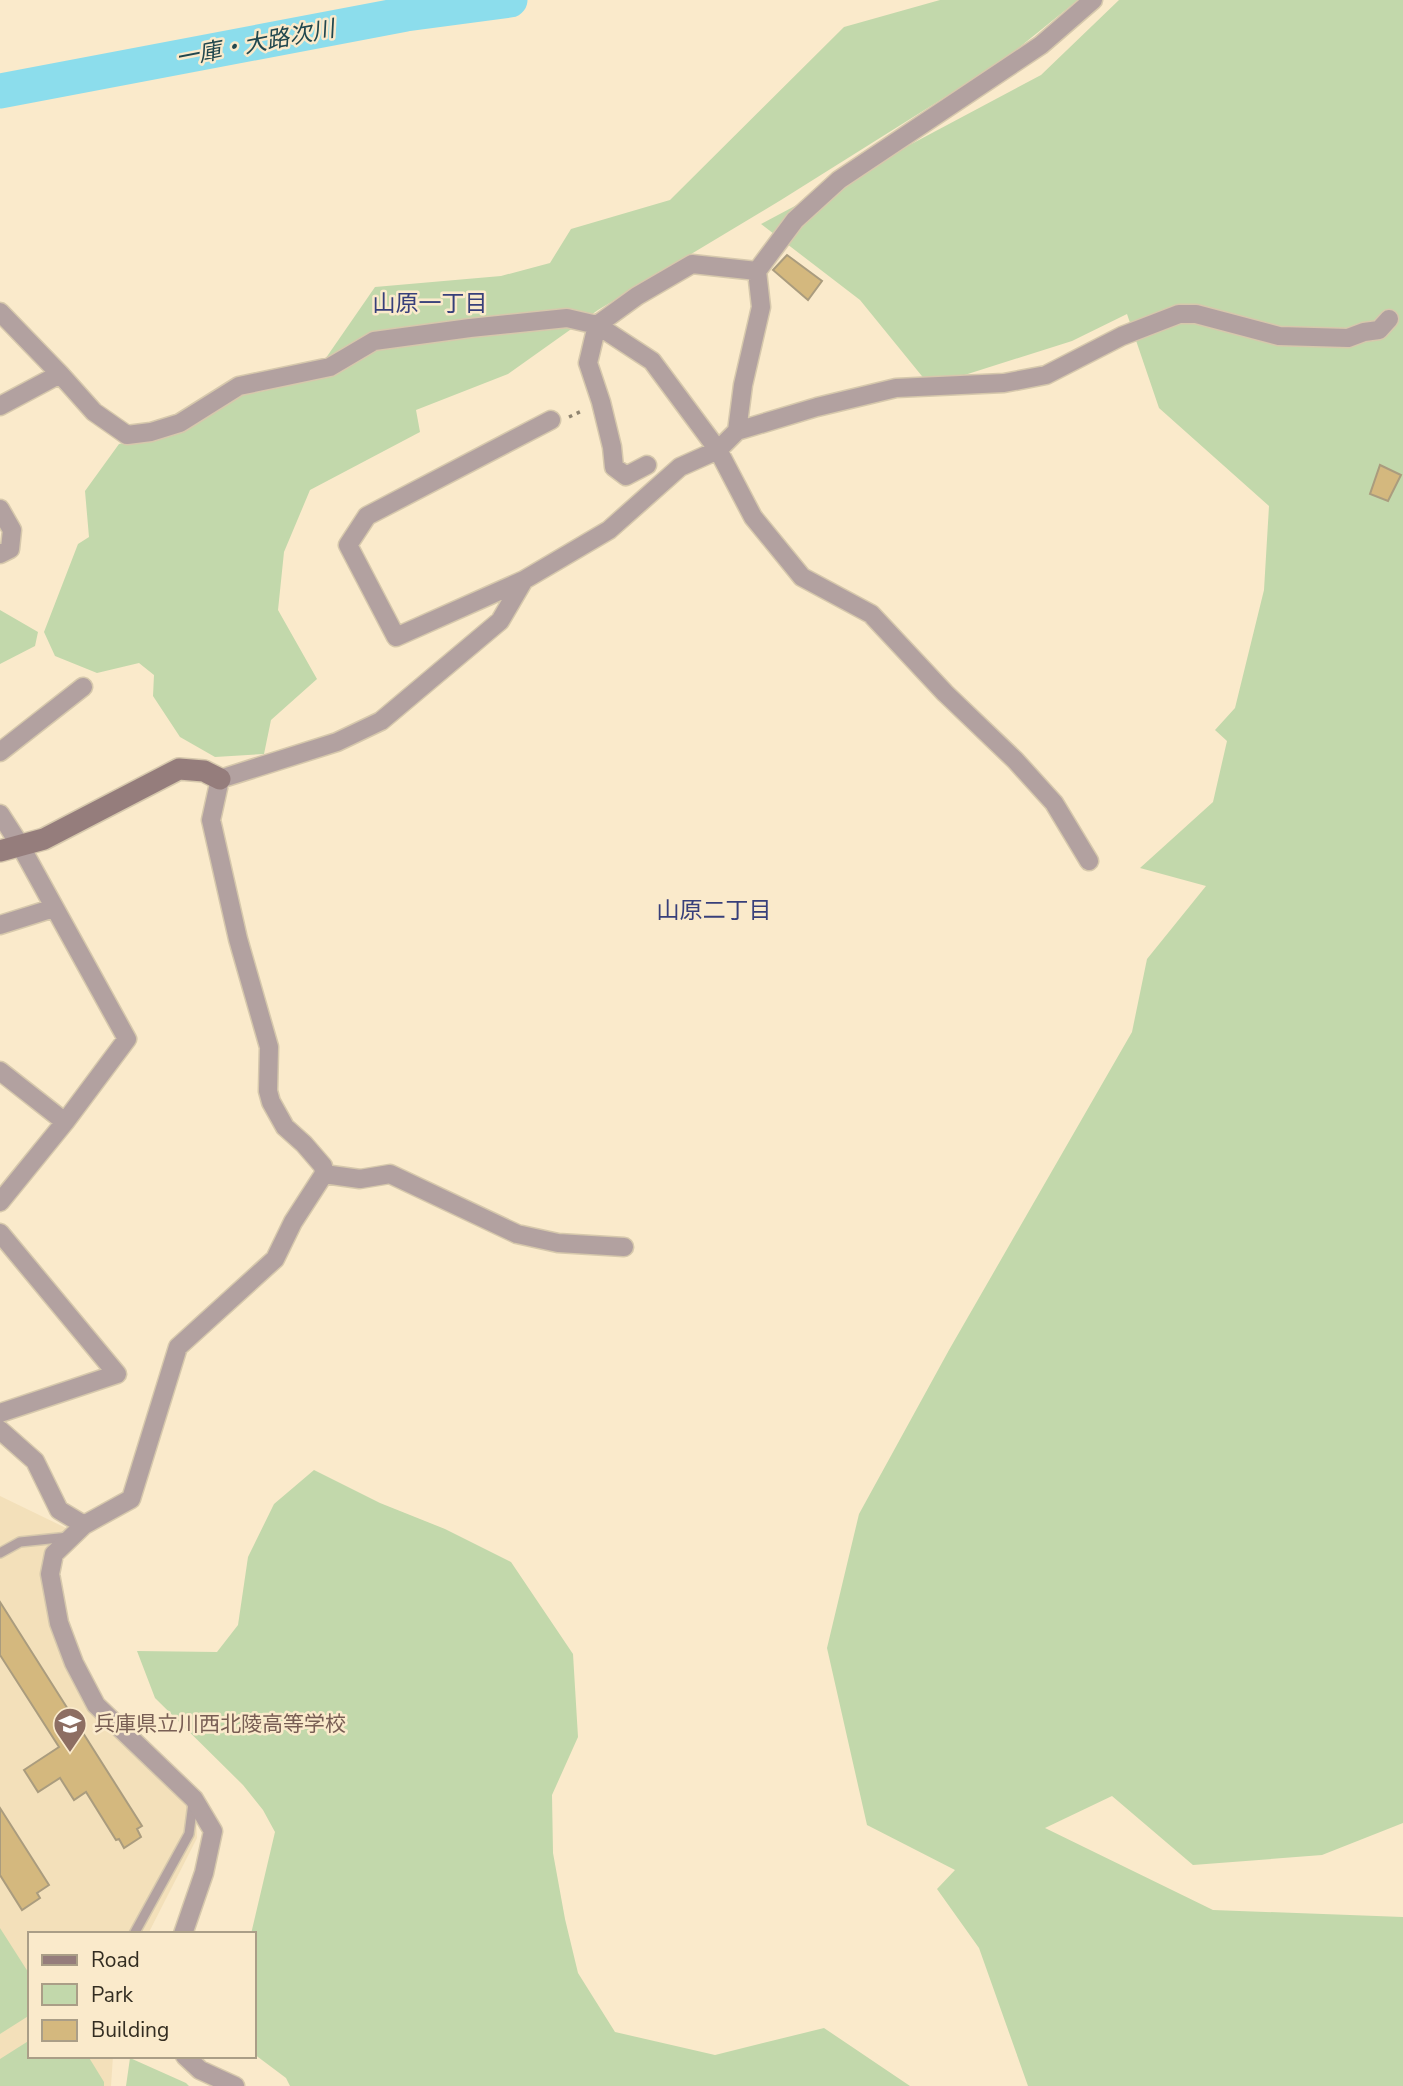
<svg xmlns="http://www.w3.org/2000/svg" width="1403" height="2086" font-family="'Nunito Sans','Noto Sans JP',sans-serif">
<style>
.built{fill:#f3e0ba}
.green{fill:#c2d8ab}
.lines{fill:none;stroke-linecap:round;stroke-linejoin:round}
.river{stroke:#8cddec;stroke-width:35}
.building{fill:#d4b87e;stroke:#aa9c7e;stroke-width:2}
.lane-casing{stroke:#d6c8ac;stroke-width:12}
.street-casing{stroke:#d6c8ac;stroke-width:21}
.secondary-casing{stroke:#d6c8ac;stroke-width:24}
.path{stroke:#8f8470;stroke-width:3.5;stroke-dasharray:3.5 5;stroke-linecap:butt}
.lane{stroke:#b2a1a0;stroke-width:9}
.street{stroke:#b2a1a0;stroke-width:18}
.secondary{stroke:#957d7c;stroke-width:21}
.labels{text-anchor:middle;stroke-width:5;stroke-linejoin:round;paint-order:stroke}
.education-label{font-size:21px;fill:#785e54;stroke:#faeacb;text-anchor:start}
.water-label{font-size:23px;font-style:italic;fill:#21474e;stroke:#faeacb}
.neighbourhood-label{font-size:23px;fill:#373f7a;stroke:#faeacb}
</style>
<rect width="100%" height="100%" fill="#faeacb"/>
<path class="built" d="M0,1496L66,1528L45,1556L44,1597L84,1700L196,1808L197,1838L148,1934H30V2056H113L111,2086H0Z"/>
<path class="green" d="M940,0H1078L1001,62L781,200L598,310L508,374L416,410L420,432L310,490L284,552L278,610L317,679L271,720L264,754L215,757L180,737L153,696L154,675L139,663L97,673L55,656L44,632L78,544L89,537L85,491L119,444L184,429L235,397L310,381L375,287L501,276L550,263L571,229L670,200L844,27Z
M1119,0H1403V1823L1322,1855L1193,1865L1112,1796L1045,1828L1213,1910L1403,1917V2086H1028L979,1948L937,1889L955,1870L867,1825L827,1648L859,1514L949,1350L1132,1032L1147,959L1206,886L1140,868L1213,802L1227,741L1215,730L1235,708L1264,590L1269,506L1159,408L1127,314L1072,341L930,386L860,300L761,224L1041,75Z
M0,610L38,632L35,646L0,664Z
M314,1470L380,1503L445,1529L511,1562L573,1654L578,1737L552,1795L553,1853L565,1919L578,1973L615,2032L715,2055L824,2028L910,2086H290L286,2078L254,2054V1934H251L275,1832L263,1810L243,1785L155,1698L137,1651L217,1652L238,1625L248,1557L274,1504Z
M0,1928L30,1975V2015L0,2034Z
M30,2040V2056H88L104,2082V2086H0V2059Z
M130,2058L186,2083L189,2086H126Z"/>
<g class="lines">
<path class="river" d="M0,91L406,14L510,0"/>
</g>
<path class="building" d="M787,255L822,281L808,300L773,270Z
M1380,465L1401,475L1388,501L1370,494Z
M0,1602L142,1826L137,1829L141,1837L124,1848L119,1839L116,1840L86,1792L74,1800L60,1778L38,1792L24,1770L59,1747L0,1655Z
M0,1808L49,1885L37,1893L40,1898L22,1910L0,1875Z"/>
<g class="lines">
<defs>
<path id="lane" d="M0,1553L20,1542L69,1537
M134,1934L189,1834L193,1803"/>
<path id="street" d="M0,312L60,374L94,412L127,435L151,432L180,423L239,386L330,367L374,341L470,328L567,318L597,325L637,296L692,264L757,271
M0,406L60,374
M737,431L743,385L761,307L757,271L795,220L839,180L1041,45L1093,0
M647,465L626,476L614,467L612,447L601,402L588,363L597,325L652,361L718,450L753,517L802,577L871,614L945,693L1015,760L1054,803L1089,861
M0,509L12,530L10,549L0,554
M524,580L396,637L348,545L367,516L551,420
M0,752L83,687
M0,814L20,845L127,1039L65,1122L0,1202
M0,925L54,908
M0,1071L65,1122
M324,1174L360,1179L390,1174L517,1234L558,1243L624,1247
M0,1233L117,1374L0,1413
M0,1430L35,1461L59,1510L84,1525
M183,1934L204,1873L213,1831L194,1799L96,1705L74,1663L59,1623L50,1574L54,1554L84,1525L131,1499L178,1347L275,1259L293,1222L324,1174L323,1166L304,1144L285,1127L271,1102L268,1091L269,1047L238,939L211,820L220,779L337,742L381,721L500,621L524,580L609,530L680,467L718,450L737,431L817,407L896,388L1004,383L1046,375L1122,336L1179,314H1196L1279,336L1348,338L1364,332L1379,330L1389,319
M185,2056L200,2070L235,2086"/>
<path id="secondary" d="M0,851L44,839L179,769L204,771L220,779"/>
</defs>
<use href="#lane" class="lane-casing"/>
<use href="#street" class="street-casing"/>
<use href="#secondary" class="secondary-casing"/>
<path class="path" d="M569,417L584,410"/>
<use href="#lane" class="lane"/>
<use href="#street" class="street"/>
<use href="#secondary" class="secondary"/>
</g>
<defs>
<symbol id="school-pin" viewBox="-11 -11 22 30"><path d="M0 17L-7.5 6A9.5 9.5 0 1 1 7.5 6Z" fill="#8d6e63" stroke="#faeacb"/><path d="M0-5L7-2L0 1L-7-2ZM-4 1L0 2.5L4 1V4Q0 6-4 4Z" fill="#fff"/></symbol>
</defs>
<g fill-rule="evenodd">
<use href="#school-pin" x="51" y="1705" width="38" height="52"/>
</g>
<g class="labels">
<g class="education-label">
<text x="94" y="1731">兵庫県立川西北陵高等学校</text>
</g>
<g class="water-label">
<text transform="translate(255 43) rotate(-11)" y="8">一庫・大路次川</text>
</g>
<g class="neighbourhood-label">
<text x="430" y="311">山原一丁目</text>
<text x="714" y="918">山原二丁目</text>
</g>
</g>
<rect x="28" y="1932" width="228" height="126" fill="#faeacb" stroke="#aa9e87" stroke-width="2"/>
<rect x="42" y="1955" width="35" height="10" fill="#957d7c" stroke="#aa9e87" stroke-width="2"/>
<text x="91" y="1967" font-size="21" fill="#332d21">Road</text>
<rect x="42" y="1984" width="35" height="21" fill="#c2d8ab" stroke="#aa9e87" stroke-width="2"/>
<text x="91" y="2002" font-size="21" fill="#332d21">Park</text>
<rect x="42" y="2020" width="35" height="21" fill="#d4b87e" stroke="#aa9e87" stroke-width="2"/>
<text x="91" y="2037" font-size="21" fill="#332d21">Building</text>
</svg>
